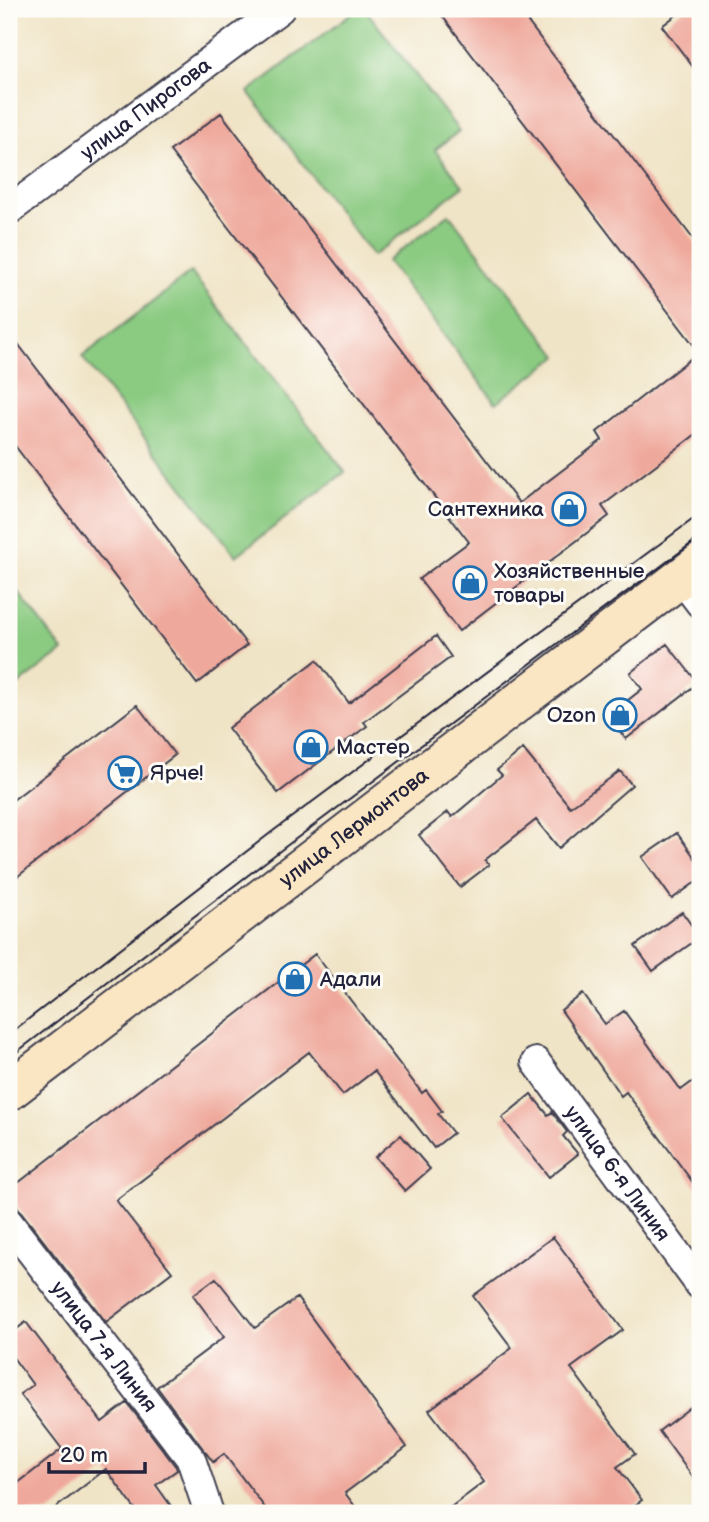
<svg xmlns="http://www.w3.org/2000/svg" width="709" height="1522" font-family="'Balsamiq Sans',sans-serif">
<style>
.green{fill:#8aca81;stroke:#56765e;stroke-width:2}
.building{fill:#efa99c}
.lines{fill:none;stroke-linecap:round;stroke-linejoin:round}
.street-casing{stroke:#413f50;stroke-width:32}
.secondary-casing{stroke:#413f50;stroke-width:42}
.street{stroke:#fff;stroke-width:28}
.secondary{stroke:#fbe6c4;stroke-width:38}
.tram{stroke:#22223b;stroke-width:2}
.labels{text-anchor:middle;stroke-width:6;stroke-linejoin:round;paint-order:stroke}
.street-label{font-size:21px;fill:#22223b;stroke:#fdfcf7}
.poi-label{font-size:21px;fill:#22223b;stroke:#fdfcf7;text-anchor:start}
</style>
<rect width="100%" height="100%" fill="#fdfcf7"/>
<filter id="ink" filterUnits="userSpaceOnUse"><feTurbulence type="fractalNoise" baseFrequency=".0143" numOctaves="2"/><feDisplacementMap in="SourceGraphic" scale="14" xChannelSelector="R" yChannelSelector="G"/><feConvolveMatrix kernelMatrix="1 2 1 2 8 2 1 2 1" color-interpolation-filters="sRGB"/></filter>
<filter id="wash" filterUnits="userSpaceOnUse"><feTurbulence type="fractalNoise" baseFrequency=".00686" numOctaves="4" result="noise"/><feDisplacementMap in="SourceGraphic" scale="28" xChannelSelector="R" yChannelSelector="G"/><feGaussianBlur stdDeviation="1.57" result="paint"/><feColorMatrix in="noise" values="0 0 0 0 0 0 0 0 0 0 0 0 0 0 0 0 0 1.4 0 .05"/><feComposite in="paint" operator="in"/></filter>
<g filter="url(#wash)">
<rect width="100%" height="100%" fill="#f0e4c6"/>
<path class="green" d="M357,9H365L459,131L435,150L463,186L373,256L248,92Z
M449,214L558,356L496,403L387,261Z
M191,272L345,472L236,556L82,357Z
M9,580L63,651L9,692Z"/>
<g id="blocks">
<path class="building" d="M437,9H518L700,248V431L602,506L609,516L459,631L419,579L469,542L170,151L221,113L519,503L602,440L597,432L699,352Z
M684,9H700V76L662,26Z
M9,332L247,645L197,684L9,438Z
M436,636L451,657L364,722L367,726L278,793L228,728L317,660L349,703Z
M667,644L698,683L626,739L608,716L642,689L630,673Z
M137,705L175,755L9,883V803Z
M523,749L570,807L620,771L632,785L559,848L536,820L485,860L489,865L460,887L419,835L448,812L452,817L502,775L497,770Z
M677,833L700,865V879L672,899L642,857Z
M682,912L700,937L653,971L635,946Z
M315,954L422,1093L426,1090L442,1111L438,1114L453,1133L434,1148L374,1071L343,1095L309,1052L116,1200L172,1272L106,1322L9,1196V1190Z
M583,994L605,1024L624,1011L681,1090L700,1076V1192L626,1092L621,1096L561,1010Z
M531,1094L548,1115L552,1112L567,1132L563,1136L578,1154L549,1177L502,1118Z
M401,1135L430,1169L405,1191L375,1157Z
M553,1237L623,1330L571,1368L635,1454L617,1467L642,1500L624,1513H443L484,1482L429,1410L512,1348L473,1296Z
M216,1278L255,1328L297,1298L407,1447L345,1493L360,1513H269L224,1454L213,1462L157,1387L224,1337L193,1295Z
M26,1322L102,1422L127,1403L176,1467L177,1470L156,1485L176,1513H138L106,1469L49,1513H9V1490L62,1449L20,1394L33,1385L9,1352V1335Z
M700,1400V1487L659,1431Z"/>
</g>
</g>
<g filter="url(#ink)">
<use href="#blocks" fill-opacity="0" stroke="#413f50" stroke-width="2"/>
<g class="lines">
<defs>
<g id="street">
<path id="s1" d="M9,210L280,9"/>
<path d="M681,578L700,603"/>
<path id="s2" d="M536,1062L700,1285"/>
<path id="s3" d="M9,1223L191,1459L209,1513"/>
</g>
<g id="secondary">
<path id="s4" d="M9,1091L700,563"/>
</g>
</defs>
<use href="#street" class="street-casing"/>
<use href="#secondary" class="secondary-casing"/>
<use href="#street" class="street"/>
<use href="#secondary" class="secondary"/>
<path class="tram" d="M9,1034L273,831L700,514
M9,1058L285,847L700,537"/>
</g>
</g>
<defs>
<symbol id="shop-ring" viewBox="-11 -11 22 22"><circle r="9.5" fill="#fdfcf7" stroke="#1f6fb2" stroke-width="1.5"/><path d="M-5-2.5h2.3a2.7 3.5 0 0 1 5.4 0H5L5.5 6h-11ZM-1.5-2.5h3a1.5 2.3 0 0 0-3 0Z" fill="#1f6fb2"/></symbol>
<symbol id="supermarket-ring" viewBox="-11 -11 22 22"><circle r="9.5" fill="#fdfcf7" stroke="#1f6fb2" stroke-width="1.5"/><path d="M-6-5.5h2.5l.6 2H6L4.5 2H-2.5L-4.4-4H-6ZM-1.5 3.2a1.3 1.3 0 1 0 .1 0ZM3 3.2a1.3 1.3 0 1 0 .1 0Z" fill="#1f6fb2"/></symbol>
</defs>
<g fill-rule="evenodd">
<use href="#shop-ring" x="550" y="490" width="38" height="38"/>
<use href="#shop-ring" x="451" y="564" width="38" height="38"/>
<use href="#shop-ring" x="601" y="696" width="38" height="38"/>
<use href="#shop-ring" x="292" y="728" width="38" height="38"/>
<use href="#supermarket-ring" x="106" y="754" width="38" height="38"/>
<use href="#shop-ring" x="276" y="960" width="38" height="38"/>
</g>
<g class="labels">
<g class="street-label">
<text dy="7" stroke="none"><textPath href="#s1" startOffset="170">улица Пирогова</textPath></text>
<text dy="7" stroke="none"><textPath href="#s4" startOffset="434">улица Лермонтова</textPath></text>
<text dy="7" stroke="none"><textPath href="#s2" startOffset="138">улица 6-я Линия</textPath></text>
<text dy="7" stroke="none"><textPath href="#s3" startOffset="156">улица 7-я Линия</textPath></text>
</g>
<g class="poi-label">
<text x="544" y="516" text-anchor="end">Сантехника</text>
<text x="494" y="578">Хозяйственные<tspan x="494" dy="24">товары</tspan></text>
<text x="596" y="722" text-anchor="end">Ozon</text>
<text x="336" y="754">Мастер</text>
<text x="150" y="780">Ярче!</text>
<text x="320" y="986">Адали</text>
</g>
</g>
<rect width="709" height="1522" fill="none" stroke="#fdfcf7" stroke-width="35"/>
<path d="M49 1462v10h96v-10" fill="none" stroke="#22223b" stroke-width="3.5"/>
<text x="60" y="1462" font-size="21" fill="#22223b" stroke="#fdfcf7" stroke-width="5" paint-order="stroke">20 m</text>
</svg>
